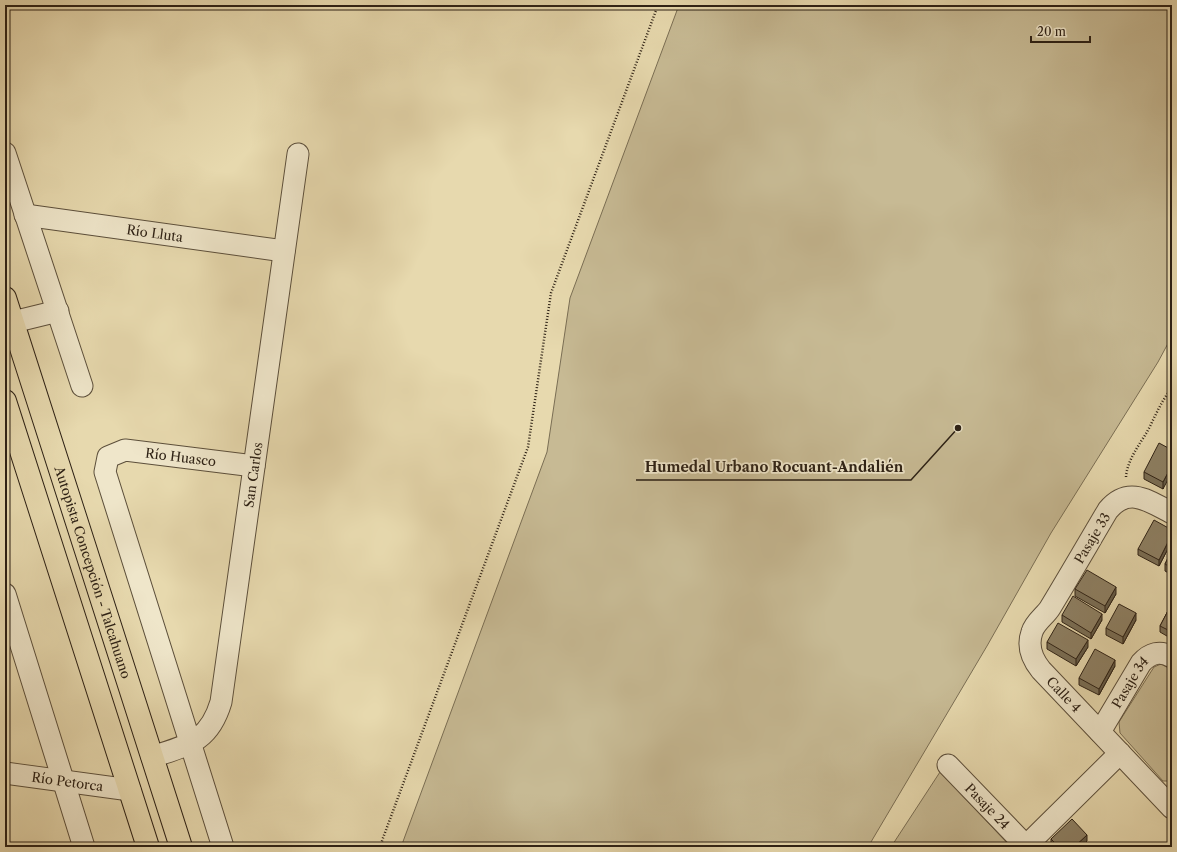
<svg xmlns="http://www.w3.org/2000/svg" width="1177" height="852" font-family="'Libre Caslon Text',serif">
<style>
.green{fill:#c7ba94;stroke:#7a6e54}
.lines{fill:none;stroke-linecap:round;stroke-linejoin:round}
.minor-casing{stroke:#5c4f3b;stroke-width:23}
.primary-casing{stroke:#2d2115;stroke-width:24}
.path{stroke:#2d2115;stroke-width:2.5;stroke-dasharray:1 2;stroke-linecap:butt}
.minor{stroke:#efe6ca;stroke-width:21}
.primary{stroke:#e7d9ae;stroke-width:22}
.wall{fill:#7a6f57;stroke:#2d2115}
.shaded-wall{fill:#635a47;stroke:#2d2115}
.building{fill:#8e8165;stroke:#2d2115}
.labels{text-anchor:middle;stroke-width:3.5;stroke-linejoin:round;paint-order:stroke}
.street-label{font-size:13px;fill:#2d2115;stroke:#efe6ca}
.leader{fill:none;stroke:#2d2115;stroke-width:1.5}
.callout-dot{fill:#2d2115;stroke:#efe6ca;stroke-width:1.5}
.callout-label{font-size:14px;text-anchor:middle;font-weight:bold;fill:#2d2115;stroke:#efe6ca;stroke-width:3.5;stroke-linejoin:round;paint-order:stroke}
</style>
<rect width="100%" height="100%" fill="#e7d9ae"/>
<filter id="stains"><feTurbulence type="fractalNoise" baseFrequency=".005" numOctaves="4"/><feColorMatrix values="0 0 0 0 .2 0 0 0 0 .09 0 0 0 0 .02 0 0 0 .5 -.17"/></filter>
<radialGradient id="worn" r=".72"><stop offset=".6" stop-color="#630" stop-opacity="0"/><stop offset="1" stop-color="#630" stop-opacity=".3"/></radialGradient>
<path class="green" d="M679,5H1172V336L1158,362L1051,533L987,646L868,847H401L547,452L570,298Z
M1161,664L1172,670V781H1163L1120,733L1119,722L1154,667Z
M940,772L1011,847H891Z"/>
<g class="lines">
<defs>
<g id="minor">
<path d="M5,153L82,386"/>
<path id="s1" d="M25,215L284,251"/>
<path d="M13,322L58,311"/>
<path id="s2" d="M1172,513C1150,502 1129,485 1108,510C1089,542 1070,575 1050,608C1045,616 1035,622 1032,632C1027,646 1032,659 1041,670L1172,808"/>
<path d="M5,594L84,847"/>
<path id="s3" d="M1100,732L1141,663C1150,653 1160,650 1172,657"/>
<path id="s4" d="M152,757C188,745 209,742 221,702L298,154"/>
<path id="s5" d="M948,765L1027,847"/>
<path id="s6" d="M5,773L130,790"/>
<path id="s7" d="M223,847L105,472L108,457L125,450L254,466"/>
<path d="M1025,847L1120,753"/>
</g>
<g id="primary">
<path id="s8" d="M5,298L181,847"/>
<path d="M5,401L148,847"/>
</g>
</defs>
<use href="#minor" class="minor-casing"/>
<use href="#primary" class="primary-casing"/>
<path class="path" d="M1126,477C1127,461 1139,445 1147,432C1155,417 1161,401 1172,388
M380,847L383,838L528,447L551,293L658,5"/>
<use href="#minor" class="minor"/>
<use href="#primary" class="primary"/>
</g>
<path class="wall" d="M1172,417V430L1169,428V422Z
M1172,450L1163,489L1144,479V472Z
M1172,479V493L1169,492V485Z
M1172,530V541L1159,566L1138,555V549Z
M1172,550V575L1165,571V564Z
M1075,589L1116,594L1105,613L1075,596Z
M1172,603V639L1160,632V626Z
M1062,615L1102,620L1091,639L1062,622Z
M1136,620L1123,644L1106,635V628Z
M1047,642L1088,647L1076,666L1047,649Z
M1115,666L1099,695L1079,685V678Z
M1051,839L1087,841L1081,847H1053L1051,845Z"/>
<path class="shaded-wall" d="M1172,465V472L1163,489V482Z
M1172,534V541L1159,566V560Z
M1116,587V594L1105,613V606Z
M1136,613V620L1123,644V637Z
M1102,614V620L1091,639V633Z
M1088,640V647L1076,666V659Z
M1115,660V666L1099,695V689Z
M1087,835V841L1081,847H1074Z"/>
<path class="building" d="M1172,417V423L1169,422Z
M1159,443L1172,450V465L1163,482L1144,472Z
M1172,479V487L1169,485Z
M1154,520L1172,530V534L1159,560L1138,549Z
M1172,550V568L1165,564Z
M1087,570L1116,587L1105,606L1075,589Z
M1073,596L1102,614L1091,633L1062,615Z
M1172,603V632L1160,626Z
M1119,604L1136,613L1123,637L1106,628Z
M1058,623L1088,640L1076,659L1047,642Z
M1095,649L1115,660L1099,689L1079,678Z
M1072,819L1087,835L1074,847H1059L1051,839Z"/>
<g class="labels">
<g class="street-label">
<text dy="5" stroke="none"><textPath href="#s1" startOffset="131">Río Lluta</textPath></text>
<text dy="5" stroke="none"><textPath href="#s7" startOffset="483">Río Huasco</textPath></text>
<text dy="5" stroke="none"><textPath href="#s4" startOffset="323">San Carlos</textPath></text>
<text transform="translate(1092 538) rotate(-59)" y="5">Pasaje 33</text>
<text dy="5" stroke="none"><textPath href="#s8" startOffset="288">Autopista Concepción - Talcahuano</textPath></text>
<text dy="5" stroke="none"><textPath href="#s3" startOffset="58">Pasaje 34</textPath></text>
<text dy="5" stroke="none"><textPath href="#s2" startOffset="290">Calle 4</textPath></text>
<text dy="5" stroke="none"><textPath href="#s6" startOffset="63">Río Petorca</textPath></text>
<text dy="5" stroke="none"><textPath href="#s5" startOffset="57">Pasaje 24</textPath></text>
</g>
</g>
<path class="leader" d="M958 428L911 480H636"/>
<circle class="callout-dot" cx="958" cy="428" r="4"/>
<g class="callout-label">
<text x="774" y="472">Humedal Urbano Rocuant-Andalién</text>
</g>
<rect width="1177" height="852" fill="none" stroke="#e7d9ae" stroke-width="20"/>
<rect x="6" y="6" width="1165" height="840" fill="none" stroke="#2d2115" stroke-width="2"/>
<rect x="10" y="10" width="1157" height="832" fill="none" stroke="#2d2115"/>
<path d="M1031 36v6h59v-6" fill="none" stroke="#2d2115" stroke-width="2"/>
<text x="1037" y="36" font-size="12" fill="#2d2115" stroke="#efe6ca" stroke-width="3" paint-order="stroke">20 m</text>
<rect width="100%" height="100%" filter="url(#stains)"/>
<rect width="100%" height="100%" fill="url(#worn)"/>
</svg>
